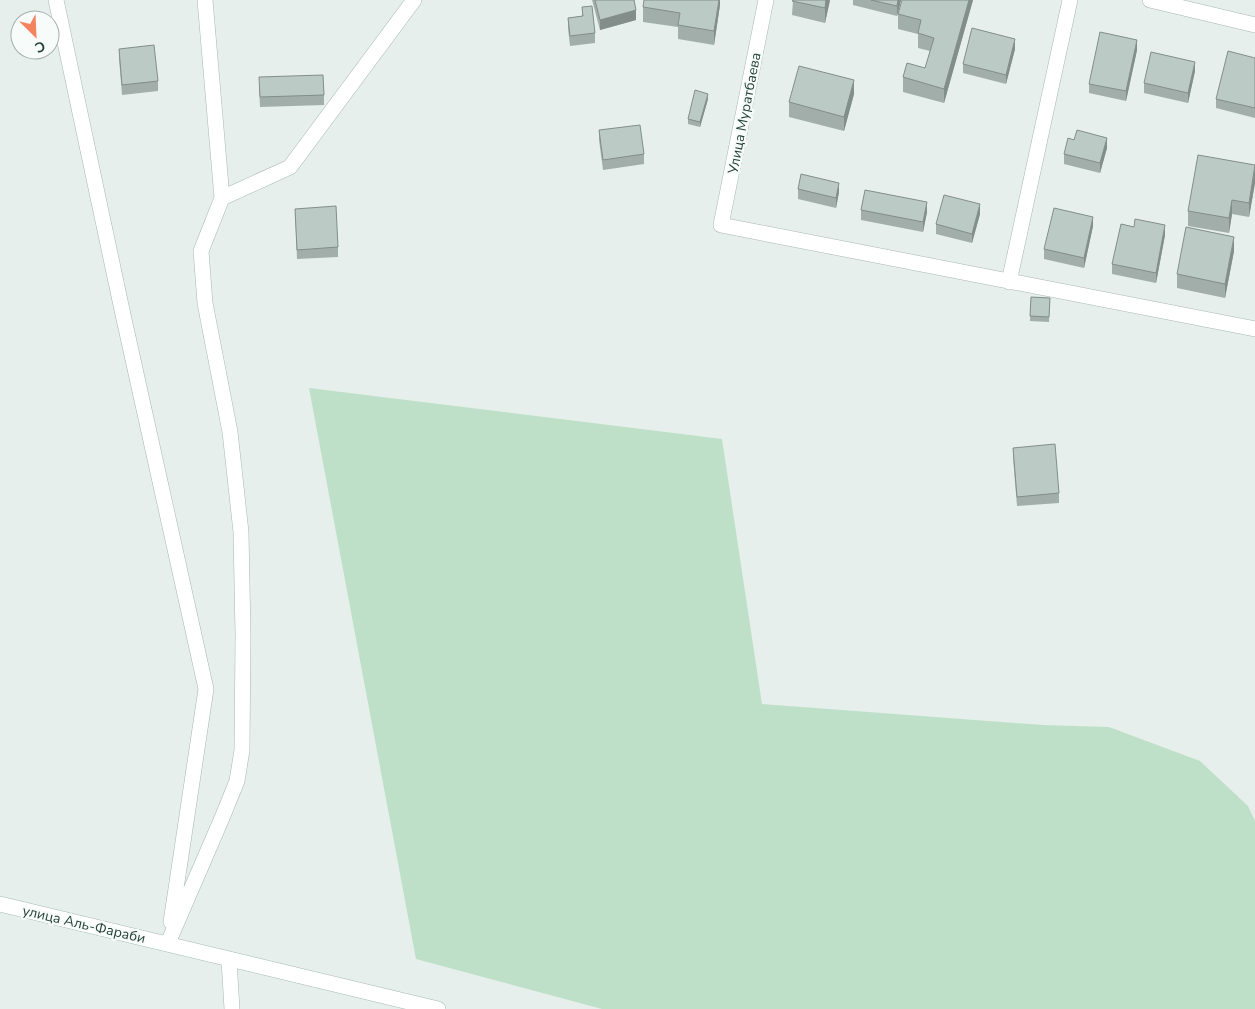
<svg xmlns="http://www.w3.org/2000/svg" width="1255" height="1009" font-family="'Nunito Sans',sans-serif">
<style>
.green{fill:#bfe0c8}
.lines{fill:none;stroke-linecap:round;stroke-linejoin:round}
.street-casing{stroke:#a8b8b2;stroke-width:16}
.secondary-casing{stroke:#a4bbb3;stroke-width:16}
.street{stroke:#fff;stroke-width:15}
.secondary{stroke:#fff;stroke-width:15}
.wall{fill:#a1aea9}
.shaded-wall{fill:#838d89}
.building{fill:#bbcac4;stroke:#838d89}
.labels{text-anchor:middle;stroke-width:4.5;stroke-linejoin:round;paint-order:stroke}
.street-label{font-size:14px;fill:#24423a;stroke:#f7fbf9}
</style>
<rect width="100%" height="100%" fill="#e6efeb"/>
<path class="green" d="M309,388L722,439L762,704L1043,725L1109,727L1200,761L1248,806L1255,821V1009H602L416,959Z"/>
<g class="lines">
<defs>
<path id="street" d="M56,0L122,310L206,689L171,922
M205,0L222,198
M766,0L721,225L1255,329
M1150,0L1255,25
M1009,282L1070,0
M168,943L222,818L237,781L242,750L243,635L241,532L230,432L205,303L201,251L222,198L290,167L414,0
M229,960L232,1009"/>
<path id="secondary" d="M0,904L438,1009"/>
</defs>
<use href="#street" class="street-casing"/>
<use href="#secondary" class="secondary-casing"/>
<use href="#street" class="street"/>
<use href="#secondary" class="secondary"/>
</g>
<path class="wall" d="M592,0H634L636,20L600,30Z
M720,0V5L714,45L678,39V27L643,22V7Z
M793,0H830L825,23L792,15Z
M853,0H901L897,16L853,5Z
M973,0L944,103L903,92V77L925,68L930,51L918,48V34L898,29V14Z
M582,7L595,33V43L570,46L568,28V18L582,16Z
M119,49L158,81V91L122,95L119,58Z
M1015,49L1006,84L963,73V64Z
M1137,50L1126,101L1089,93V84Z
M1255,58V118L1216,108V99Z
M1195,71L1188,103L1144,93V83Z
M259,87L324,95V105L260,107Z
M854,94L844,131L789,117V102Z
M708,99L700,127L688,124V119Z
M599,130L644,154V164L603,170L599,140Z
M1107,148L1100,173L1064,164V154Z
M1255,165V183L1249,217L1232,214L1229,233L1188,226V211Z
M798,189L839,192L836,208L798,199Z
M295,209L338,247V257L297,259Z
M861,210L927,212L923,232L861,220Z
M980,214L972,243L936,234V224Z
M1093,226L1084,268L1044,259V249Z
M1165,235L1156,283L1112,274V264Z
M1234,251L1225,298L1177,288V274Z
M1031,297L1050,298L1049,322L1030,321Z
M1013,448L1059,493V503L1017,506L1013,457Z"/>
<path class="shaded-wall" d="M719,0H720V5L714,45V31Z
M826,0H830L825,23V8Z
M898,0H901L897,16V6Z
M969,0H973L944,103V89Z
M636,10V20L600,30V20Z
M1015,39V49L1006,84V75Z
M1137,40V50L1126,101V91Z
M1195,62V71L1188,103V93Z
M854,80V94L844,131V117Z
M708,94V99L700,127V122Z
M1107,138V148L1100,173V163Z
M1255,169V183L1249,217V203Z
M839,183V192L836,208V198Z
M1232,200V214L1229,233V218Z
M927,202V212L923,232V222Z
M980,204V214L972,243V234Z
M1093,217V226L1084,268V258Z
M1165,225V235L1156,283V273Z
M1234,237V251L1225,298V284Z"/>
<path class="building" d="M595,0H634L636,10L600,20Z
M644,0H719L714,31L678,25L680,13L643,7Z
M793,0H826L825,8L792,1Z
M871,0H898L897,6Z
M902,0H969L944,89L903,77L907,63L925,68L934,38L918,33L921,20L898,14Z
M592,6L595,33L570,36L568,18L583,16L582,7Z
M972,28L1015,39L1006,75L963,64Z
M1100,32L1137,40L1126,91L1089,84Z
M154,45L158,81L122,85L119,49Z
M1228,51L1255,58V108L1216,99Z
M1151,52L1195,62L1188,93L1144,83Z
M799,66L854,80L844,117L789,102Z
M323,75L324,95L260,97L259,77Z
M695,90L708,94L700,122L688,119Z
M640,125L644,154L603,160L599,130Z
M1077,130L1107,138L1100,163L1064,154L1068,138L1074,140Z
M1198,155L1255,165L1249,203L1232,200L1229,218L1188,211Z
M801,174L839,183L836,198L798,189Z
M865,190L927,202L923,222L861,210Z
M944,195L980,204L972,234L936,224Z
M336,206L338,247L297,250L295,209Z
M1054,208L1093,217L1084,258L1044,249Z
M1135,219L1165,225L1156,273L1112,264L1121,224L1134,227Z
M1186,227L1234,237L1225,284L1177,274Z
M1031,297L1050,298L1049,317L1030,316Z
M1055,444L1059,493L1017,497L1013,448Z"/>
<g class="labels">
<g class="street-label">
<text transform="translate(744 113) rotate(-79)" y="5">Улица Муратбаева</text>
<text transform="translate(84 924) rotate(13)" y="5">улица Аль-Фараби</text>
</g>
</g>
<g transform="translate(35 35) rotate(156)"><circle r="24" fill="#f7fbf9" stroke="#a3b1ad"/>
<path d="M0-4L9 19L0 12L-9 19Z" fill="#f4845f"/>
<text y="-8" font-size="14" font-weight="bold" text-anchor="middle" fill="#24423a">С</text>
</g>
</svg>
